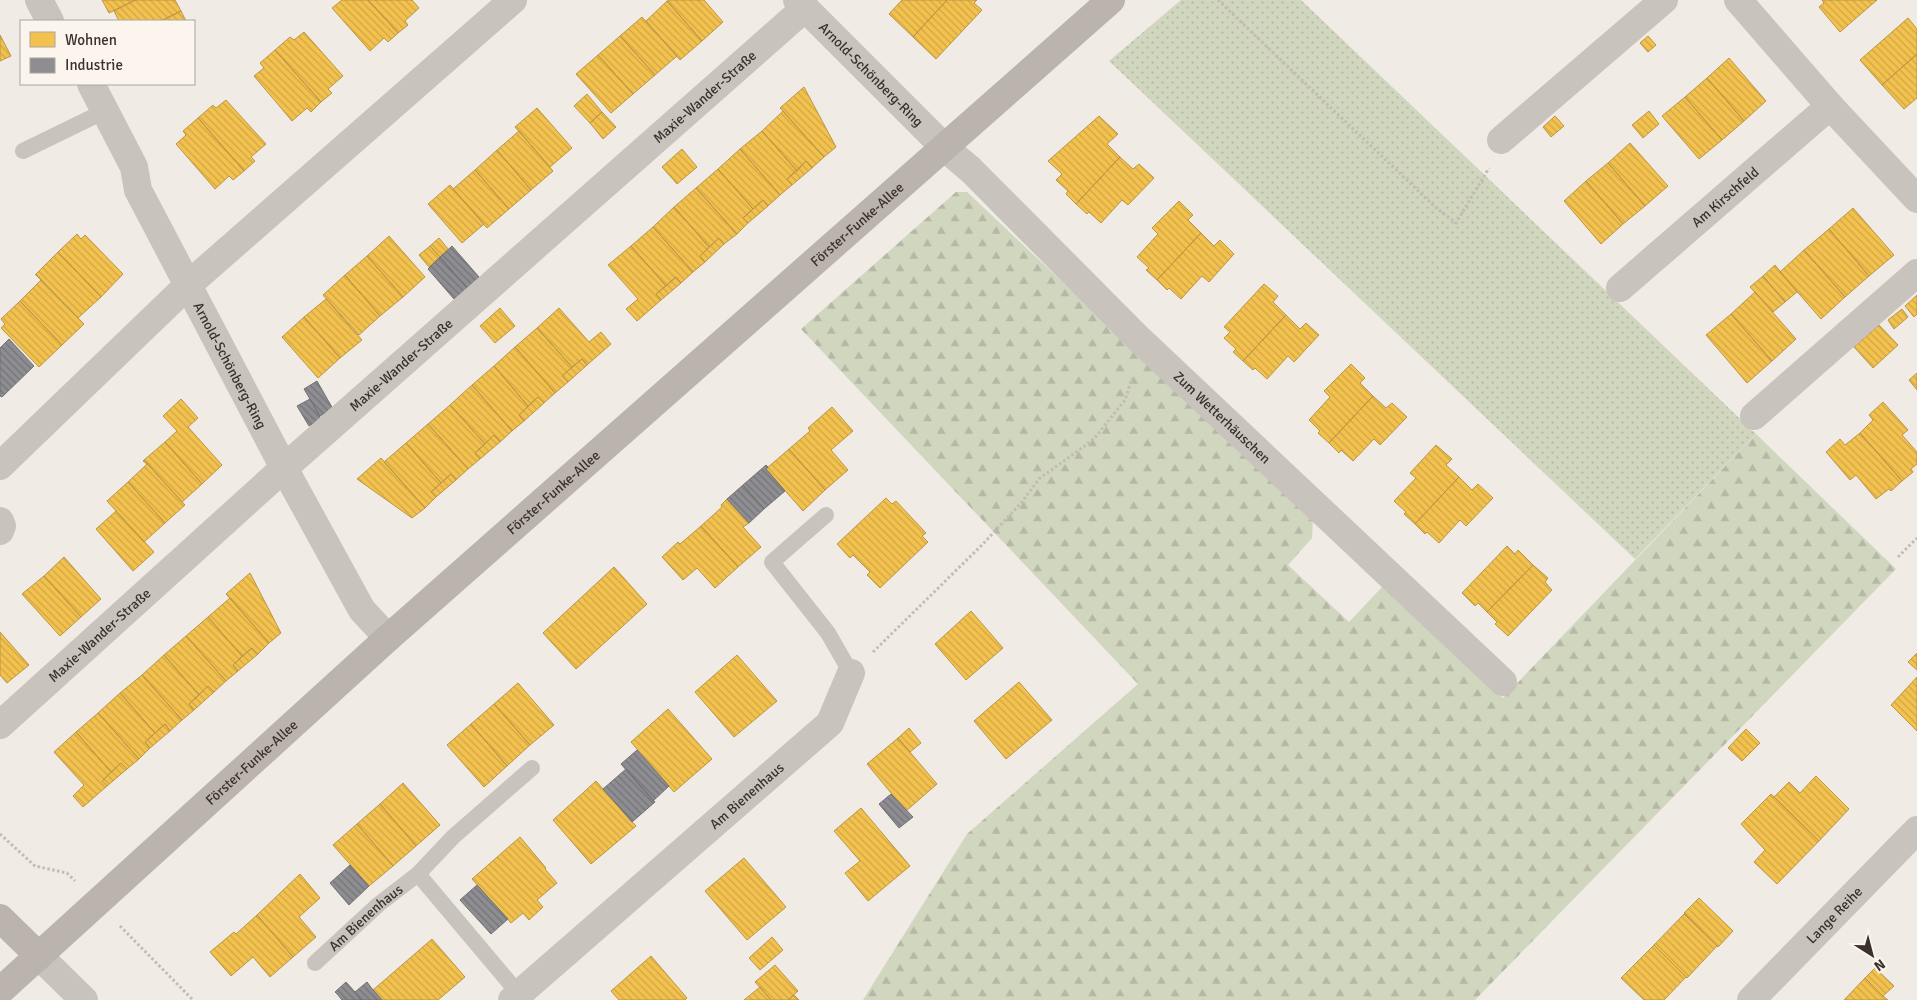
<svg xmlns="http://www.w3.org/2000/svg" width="1917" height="1000" font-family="Signika,sans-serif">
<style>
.forest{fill:url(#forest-firs)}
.park{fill:url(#park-dots)}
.homes{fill:url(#homes-back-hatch);stroke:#bb9644}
.industry{fill:url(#industry-back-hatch);stroke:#747173}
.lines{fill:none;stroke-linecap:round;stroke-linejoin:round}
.path{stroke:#c2bbb6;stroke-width:3;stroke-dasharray:2.5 2.5;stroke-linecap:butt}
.lane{stroke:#c9c3be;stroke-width:16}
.street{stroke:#c9c3be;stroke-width:28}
.secondary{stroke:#bab3ae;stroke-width:28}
.labels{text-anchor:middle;stroke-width:5;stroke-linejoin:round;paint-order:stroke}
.street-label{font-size:14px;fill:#3b302b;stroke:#fbf5ee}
</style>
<defs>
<pattern id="forest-firs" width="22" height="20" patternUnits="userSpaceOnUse" patternTransform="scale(1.25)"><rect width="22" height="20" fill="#d1d6bf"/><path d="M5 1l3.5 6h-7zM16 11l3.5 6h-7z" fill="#b4b8a4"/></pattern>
<pattern id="park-dots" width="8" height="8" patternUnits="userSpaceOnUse" patternTransform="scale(1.25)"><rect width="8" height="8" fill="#d1d6bf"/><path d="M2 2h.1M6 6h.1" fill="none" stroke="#b4b8a4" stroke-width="1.8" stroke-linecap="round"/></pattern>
<pattern id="homes-back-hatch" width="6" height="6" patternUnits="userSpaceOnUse" patternTransform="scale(1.25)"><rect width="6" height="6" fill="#f2c14e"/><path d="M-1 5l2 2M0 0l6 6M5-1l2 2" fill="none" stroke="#d0a644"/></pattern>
<pattern id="industry-back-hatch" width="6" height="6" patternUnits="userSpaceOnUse" patternTransform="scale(1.25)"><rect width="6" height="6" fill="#8d8d92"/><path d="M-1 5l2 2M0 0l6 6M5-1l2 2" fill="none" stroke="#747477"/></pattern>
</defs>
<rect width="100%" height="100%" fill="#f0ebe5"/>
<path class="forest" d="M956,192H967L1313,518L1312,538L1288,565L1349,622L1383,586L1503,698L1756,434L1896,569L1475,1000H863L967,834L1138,684L801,329Z"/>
<path class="park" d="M1181,0H1301L1756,434L1635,559L1109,61Z"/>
<path class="homes" d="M102,0H135L109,13Z
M135,0H175L181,11L161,21H119L114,11Z
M342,0H368L398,33L388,42L384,38L370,51L332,8Z
M368,0H412L419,8L405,21L408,25L398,33Z
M669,0H704L723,22L702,41L667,1Z
M902,0H947L913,37L889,14Z
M947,0H977L974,3L982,10L936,59L913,37Z
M1822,0H1877L1840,32L1819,7L1824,3Z
M667,1L702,41L680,60L646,21Z
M181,11L186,21H161Z
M642,17L677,56L655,75L620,36Z
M1908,18L1917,29V54L1882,85L1860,60Z
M304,32L343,76L328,89L332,93L321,102L275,50L290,37L294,40Z
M0,35L11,56L0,61Z
M620,36L655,75L633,94L598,55Z
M1648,36L1656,45L1648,52L1640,43Z
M275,50L321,102L311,112L307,108L292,121L254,76L264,68L260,63Z
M1917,54V98L1904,109L1882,85Z
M598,55L633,94L611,113L576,74Z
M1729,58L1766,101L1744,121L1707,78Z
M1707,78L1744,121L1722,140L1685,97Z
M804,87L836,147L824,157L780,108Z
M587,94L602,112L590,123L574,106Z
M1685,97L1722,140L1699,159L1662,116Z
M226,100L266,144L251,157L255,161L244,171L198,118L213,105L216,108Z
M537,108L572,148L550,167L515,127Z
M783,111L824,157L812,168L806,161L797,171L762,131Z
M1649,111L1659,124L1643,138L1632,125Z
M602,112L616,127L603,139L590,123Z
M1099,116L1118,134L1107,144L1120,157L1076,204L1066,194L1068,191L1056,180L1062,174L1048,161Z
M1555,116L1564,126L1551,137L1543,127Z
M198,118L244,171L233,180L229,176L215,189L176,144L186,135L183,131Z
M519,131L553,171L531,190L497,150Z
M762,131L797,171L787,179L792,185L780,195L740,149Z
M1630,143L1668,186L1645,206L1608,163Z
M682,149L697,167L677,184L662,167Z
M740,149L780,195L768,206L763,200L753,209L718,169Z
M497,150L531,190L509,209L475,170Z
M1120,157L1133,169L1139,164L1154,178L1128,205L1122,200L1101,223L1089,212L1087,214L1076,204Z
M806,161L812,168L792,185L787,179Z
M1608,163L1645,206L1623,224L1586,181Z
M718,169L753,209L743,218L748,223L737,234L696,188Z
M475,170L509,209L487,228L453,189Z
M1586,181L1623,224L1601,244L1564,201Z
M450,185L484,224L462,243L428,204Z
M696,188L737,234L724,244L719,238L709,247L674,207Z
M763,200L768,206L748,223L743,218Z
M1179,201L1193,215L1188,220L1201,233L1157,280L1146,270L1149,268L1137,257L1158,234L1152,228Z
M674,207L709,247L700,256L705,262L693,272L653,227Z
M1853,208L1894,255L1869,276L1829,229Z
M653,227L693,272L681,283L676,277L666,286L631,246Z
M1829,229L1869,276L1845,297L1804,250Z
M1201,233L1214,246L1220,240L1234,254L1209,282L1202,276L1181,299L1169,288L1167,290L1157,280Z
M77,234L81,239L85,235L123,274L101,297L58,252Z
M389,236L425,277L403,297L367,256Z
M439,238L449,250L440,257L430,246Z
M719,238L724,244L705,262L700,256Z
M430,246L440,257L429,267L419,255Z
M631,246L666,286L656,294L661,300L637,321L626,309L638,299L608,265Z
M1804,250L1845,297L1821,319L1780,272Z
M58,252L101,297L78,318L36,274Z
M367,256L403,297L380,316L345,275Z
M1775,265L1797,292L1785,302L1763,276Z
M35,274L84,324L62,345L20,301L41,280Z
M345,275L380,316L359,335L323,295Z
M1763,276L1785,302L1773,312L1750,287Z
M676,277L681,283L661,300L656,294Z
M1264,284L1278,296L1273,302L1286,315L1243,361L1233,352L1236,349L1224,338L1230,332L1224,327Z
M1755,292L1796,339L1772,361L1731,314Z
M1917,295V314L1914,317L1905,306Z
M326,299L362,340L340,358L304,317Z
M20,301L62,345L39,367L1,328L5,324L1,319Z
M500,308L515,326L495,343L480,326Z
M559,308L589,342L601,332L611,344L587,365L582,359L572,367L537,328Z
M1902,309L1908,317L1894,329L1888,320Z
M1731,314L1772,361L1747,383L1706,335Z
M1286,315L1300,329L1306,323L1319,335L1294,362L1288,356L1267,379L1255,368L1253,370L1243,361Z
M304,317L340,358L318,378L282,337Z
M1879,325L1898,345L1873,368L1854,347Z
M537,328L572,367L562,376L568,382L555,393L515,347Z
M515,347L555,393L544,403L538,397L528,406L494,366Z
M582,359L587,365L568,382L562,376Z
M1351,364L1365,378L1360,383L1373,396L1329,443L1318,433L1320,431L1309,420L1330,397L1324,391Z
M494,366L528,406L519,415L524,421L512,431L472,385Z
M1917,373V390L1909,380Z
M472,385L512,431L500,442L494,435L485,444L450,405Z
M1373,396L1386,408L1392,403L1407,417L1380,445L1374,439L1353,461L1341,450L1339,453L1329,443Z
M538,397L544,403L524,421L519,415Z
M181,399L198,418L188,427L222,465L202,484L165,442L177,431L163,416Z
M1883,402L1908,430L1902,435L1917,452V464L1911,469L1913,472L1902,481L1860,433L1873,420L1869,415Z
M450,405L485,444L475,453L480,459L468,469L428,424Z
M832,407L853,431L831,450L848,470L825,490L789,449L810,431L808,428Z
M428,424L468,469L456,480L451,474L441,483L406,443Z
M1860,433L1902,481L1891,491L1889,489L1876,499L1856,475L1850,480L1826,452L1840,439L1845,445Z
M494,435L500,442L480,459L475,453Z
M165,442L202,484L182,502L144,460Z
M406,443L441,483L431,492L436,497L425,508L384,462Z
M1436,445L1452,459L1446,465L1459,477L1415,524L1404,514L1406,512L1394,501L1416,478L1410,473Z
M789,449L825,490L803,511L766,469Z
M381,458L425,508L412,518L357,479Z
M144,460L185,505L165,523L128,482L147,464L143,461Z
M451,474L456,480L436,497L431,492Z
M1459,477L1472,490L1478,484L1493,498L1466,526L1460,520L1439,543L1427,532L1425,534L1415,524Z
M128,482L165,523L144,542L107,501Z
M886,498L892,504L896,501L926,533L922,536L928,542L880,588L867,575L870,572L853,555L850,558L837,544Z
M727,499L749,523L743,527L761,547L738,567L701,526L722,507L721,505Z
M116,511L154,552L133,571L96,529Z
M701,526L738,567L715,588L697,568L683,580L662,557L678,542L680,544Z
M1507,546L1515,554L1518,550L1533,565L1487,612L1478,603L1475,606L1462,593Z
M64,557L101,599L81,617L44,576Z
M1533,565L1548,578L1545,582L1552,590L1508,636L1495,624L1497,622L1487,612Z
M614,567L647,604L576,669L543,633Z
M250,573L281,633L269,643L226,594Z
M44,576L81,617L60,636L22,594Z
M230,598L269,643L258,654L252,648L242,656L208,617Z
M971,611L1003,648L966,680L935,644Z
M208,617L242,656L233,665L238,671L226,681L186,636Z
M0,632L29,665L7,683L0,675Z
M186,636L226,681L214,692L208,686L199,695L164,655Z
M252,648L258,654L238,671L233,665Z
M1917,653V670L1908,662Z
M164,655L199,695L189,704L194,710L182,720L142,675Z
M737,655L777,701L734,737L695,692Z
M142,675L182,720L170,731L165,724L155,733L120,693Z
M1917,677V731L1891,705Z
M1019,682L1052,720L1006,759L974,721Z
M518,683L554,725L530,745L494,704Z
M208,686L214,692L194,710L189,704Z
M120,693L155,733L145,742L150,748L139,759L98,713Z
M494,704L530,745L507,766L471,724Z
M668,709L712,759L674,792L631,742Z
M98,713L139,759L127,769L121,763L111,772L76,732Z
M165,724L170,731L150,748L145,742Z
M471,724L507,766L484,787L447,745Z
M909,728L921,743L910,752L898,738Z
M1746,729L1760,743L1742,761L1728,748Z
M76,732L111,772L102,781L107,786L83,807L73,796L84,785L54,752Z
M898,738L937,784L906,811L867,764Z
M121,763L127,769L107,786L102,781Z
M1816,776L1849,809L1819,841L1774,797L1789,782L1800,793Z
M596,781L636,826L591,864L553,820Z
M403,783L440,825L416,846L380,804Z
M1771,794L1819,841L1777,884L1754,862L1765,850L1741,824Z
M380,804L416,846L393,866L357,824Z
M861,808L910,866L868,901L845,873L860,861L834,831Z
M357,824L393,866L369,886L333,845Z
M520,837L546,868L545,869L557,883L537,900L543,907L529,920L523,913L511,923L472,879Z
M744,858L786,907L747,940L705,891Z
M300,874L320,898L299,917L316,937L293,957L257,915Z
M1699,898L1733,931L1718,947L1684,913Z
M1684,914L1717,946L1687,978L1654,945Z
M257,915L293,957L270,977L253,957L231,976L210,952L234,932L236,934Z
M772,937L783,950L760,970L749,958Z
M432,939L465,977L438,1000H382L373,990Z
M1654,945L1686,977L1664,1000H1644L1621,978Z
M651,956L687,998L685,1000H619L611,991Z
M775,965L798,991L788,1000H771L755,982Z
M1875,968L1894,986L1883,996L1865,978Z
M1865,978L1883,996L1888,1000H1844Z
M760,987L771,1000H744Z
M794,995L799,1000H788Z"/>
<path class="industry" d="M452,246L479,277L467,288L440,257Z
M440,257L467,288L454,299L428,269Z
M9,339L34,366L2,397L0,396V348Z
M317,381L333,409L320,416L304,389Z
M310,399L321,419L309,426L297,406Z
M766,465L768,467L766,469L785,491L764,509L743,485Z
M743,485L764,509L749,523L727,499Z
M637,750L669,786L653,801L621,764Z
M626,769L655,802L632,822L603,789Z
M891,794L913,817L899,828L879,804Z
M350,865L369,886L349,905L330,883Z
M477,885L508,919L491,934L460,900Z
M346,982L355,992L361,1000H342L338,995L335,992Z
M367,982L373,990L382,1000H361L355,992Z"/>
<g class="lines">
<path class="path" d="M1218,0L1434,206L1456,223L1489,168
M1898,557L1917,538
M873,652L982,545L1021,503L1039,479L1094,439L1125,400L1132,378
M0,834L35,866L67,873L75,881
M120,926L193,1000"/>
<g class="lane">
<path d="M23,151L105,111"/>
<path d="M826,515L772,562L828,633L851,673"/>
<path d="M418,874L519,994"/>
<path id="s1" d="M315,963L379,904L418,874L453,837L532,768"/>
</g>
<g class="street">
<path d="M39,0L50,21"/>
<path id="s2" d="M797,0L945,148L971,170L1138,338L1503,682"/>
<path d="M1738,0L1830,106L1917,199"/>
<path id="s3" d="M91,84L134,167L138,190L284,468L357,601L362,610L388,638"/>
<path d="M1501,140L1664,0"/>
<path id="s4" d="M1620,288L1830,106"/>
<path d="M1754,416L1917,273"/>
<path d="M0,466L188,285L513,0"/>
<path d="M0,521L2,526L0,531"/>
<path id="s5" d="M0,725L284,468L805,8"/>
<path d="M39,956L84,1000"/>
<path id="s6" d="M512,1000L830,723L851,673"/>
<path id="s7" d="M1751,1000L1917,830"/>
</g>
<g class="secondary">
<path d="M0,918L39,956"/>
<path id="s8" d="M0,991L388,638L1111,0"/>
</g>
</g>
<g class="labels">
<g class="street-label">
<text dy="5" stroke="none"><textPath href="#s2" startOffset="105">Arnold-Schönberg-Ring</textPath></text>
<text dy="5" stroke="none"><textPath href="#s5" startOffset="944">Maxie-Wander-Straße</textPath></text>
<text dy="5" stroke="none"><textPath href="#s4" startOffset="139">Am Kirschfeld</textPath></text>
<text dy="5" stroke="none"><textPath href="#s8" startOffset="1150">Förster-Funke-Allee</textPath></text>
<text dy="5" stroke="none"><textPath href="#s5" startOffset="539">Maxie-Wander-Straße</textPath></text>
<text dy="5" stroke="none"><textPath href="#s3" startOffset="315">Arnold-Schönberg-Ring</textPath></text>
<text dy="5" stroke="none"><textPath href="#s2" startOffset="596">Zum Wetterhäuschen</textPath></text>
<text dy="5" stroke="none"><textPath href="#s8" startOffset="745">Förster-Funke-Allee</textPath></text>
<text dy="5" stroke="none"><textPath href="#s5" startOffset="134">Maxie-Wander-Straße</textPath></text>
<text dy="5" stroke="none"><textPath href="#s8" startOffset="340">Förster-Funke-Allee</textPath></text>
<text dy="5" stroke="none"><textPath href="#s6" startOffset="311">Am Bienenhaus</textPath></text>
<text dy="5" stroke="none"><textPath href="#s7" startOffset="119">Lange Reihe</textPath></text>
<text dy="5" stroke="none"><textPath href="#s1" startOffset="68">Am Bienenhaus</textPath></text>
</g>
</g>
<rect x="20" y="20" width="175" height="65" fill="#fbf5ee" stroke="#aea6a0"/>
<rect x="30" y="32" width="25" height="15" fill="#f2c14e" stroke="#aea6a0"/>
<text x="65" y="45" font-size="15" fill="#3b302b">Wohnen</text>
<rect x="30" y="58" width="25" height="15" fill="#8d8d92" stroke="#aea6a0"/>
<text x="65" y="70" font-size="15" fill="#3b302b">Industrie</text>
<g transform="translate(1872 955) rotate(144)" stroke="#fbf5ee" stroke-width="4" paint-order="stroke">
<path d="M0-4L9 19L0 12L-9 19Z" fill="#3b302b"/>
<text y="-8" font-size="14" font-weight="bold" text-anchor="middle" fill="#3b302b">N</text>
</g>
</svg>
